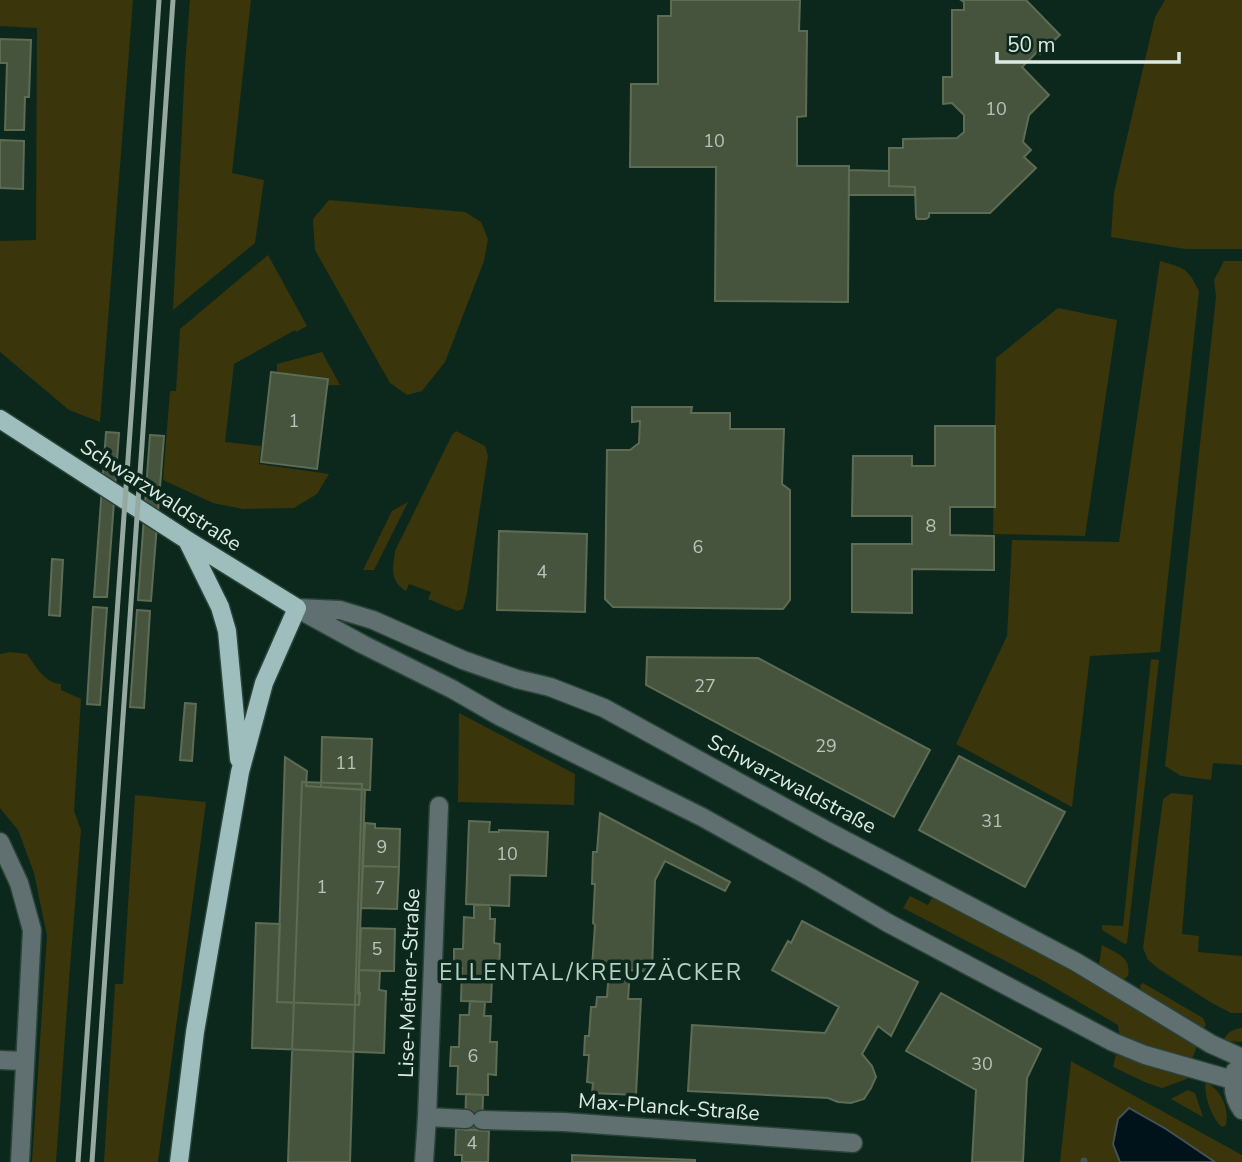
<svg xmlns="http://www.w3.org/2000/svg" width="1242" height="1162" font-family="'Nunito Sans',sans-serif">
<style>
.green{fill:#3a350b}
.water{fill:#00121a;stroke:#425356;stroke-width:2}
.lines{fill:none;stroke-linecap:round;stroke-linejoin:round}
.stream{stroke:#425356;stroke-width:7}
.building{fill:#46543d;stroke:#5e6c54;stroke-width:2}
.minor-casing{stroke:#294339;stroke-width:21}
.major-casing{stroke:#294339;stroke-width:21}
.minor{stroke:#606f6f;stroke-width:18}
.major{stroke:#9ebdbd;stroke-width:18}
.rail{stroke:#95a9a0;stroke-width:5}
.labels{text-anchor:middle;stroke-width:7;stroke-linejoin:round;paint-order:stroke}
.number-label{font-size:18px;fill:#b6c5ba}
.street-label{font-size:21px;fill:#dbebe3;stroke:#0c281d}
.neighbourhood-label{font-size:23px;letter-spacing:2px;fill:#b1d1c2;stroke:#0c281d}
</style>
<rect width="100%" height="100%" fill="#0c281d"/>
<path class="green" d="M0,0H133L100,422L69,410L0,352V241L36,240L37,28L0,26Z
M190,0H251L232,173L264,180L255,243L173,310L185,66Z
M1165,0H1242V249H1185L1111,237L1114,193L1155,17Z
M329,200L465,212L481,222L488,239L484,261L445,362L422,391L407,395L390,383L315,250L313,219Z
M268,255L307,326L296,332L295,330L234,364L225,442L261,446L259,464L329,474L317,494L294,508L243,509L213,503L163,480L170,391H176L180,329Z
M1160,261C1184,268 1188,268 1199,291L1160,652L1090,656L1072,807L956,744L1007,636L1012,540L1119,542Z
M1224,261H1242V765L1213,763L1211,780L1181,776L1165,766L1216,297L1214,280Z
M1058,308L1117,320L1085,536L993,534L996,358Z
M322,352L340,385H328L329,378L277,372V364Z
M456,431L485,446L488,456L467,593L463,609L457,611L428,599L431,592L409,584L406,591C389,580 393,569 395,551L452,435Z
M408,502L374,570H363L392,511Z
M10,652L27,654C36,667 45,683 61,684V690L81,699L74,811L81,830L69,980L56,1162H32L47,936L34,873L18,830L0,808V654Z
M1151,659L1159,660L1127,943L1125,944L1102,930V925L1123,926Z
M459,713L575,774L574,805L458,802Z
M1171,793L1193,795L1182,934L1199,936L1198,952L1242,956V1013H1231L1210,1002L1159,969L1148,960L1143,948L1163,799Z
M135,795L206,802L158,1162H104L115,984H123Z
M934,895L1066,965L1197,1046L1191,1062L1142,1046L1119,1034L1118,1025L1040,979L903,908L910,896L928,905Z
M1102,945C1116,953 1132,957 1128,976L1123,980C1114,978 1105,972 1099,965Z
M1143,983L1203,1018L1206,1025L1202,1031L1142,993L1140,985Z
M1242,1028V1042L1223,1041C1227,1032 1233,1029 1242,1028Z
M1116,1055L1188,1077L1187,1079L1162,1088L1147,1083L1113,1067Z
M1071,1061L1242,1155V1162H1060Z
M1206,1082C1222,1091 1229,1108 1226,1125L1222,1127C1212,1118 1203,1095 1206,1082Z
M1188,1090L1195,1093L1203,1117L1171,1099Z"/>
<path class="water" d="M1129,1108L1166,1129L1215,1162H1120L1113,1144L1118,1119Z"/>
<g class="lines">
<path class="stream" d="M1084,1161V1162"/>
</g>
<path class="building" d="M671,0H800L799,31H807L806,116L797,117V166H849L848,302L715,301L716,167H630L631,84H658V16H671Z
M961,0H1026L1060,35L1040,54L1037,52L1022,67L1049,95L1029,115L1023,142L1031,150L1024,157L1036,168L990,213H929V217L926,219H917L916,217L915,187L889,186V148H903V139L957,138L964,132V115L952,103L943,104V77H952V10H964V2Z
M0,39L31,40L29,97H25L24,130H5L7,63H0Z
M0,140L24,141L23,189L0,188Z
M849,170L889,171V186L915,187V195H849Z
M271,372L328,379L317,469L261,462Z
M632,407H692L691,413H730V429H784L782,484L790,490V600L783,609L613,607L605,599L607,450H630L639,443L640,421L632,422Z
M935,426H995V507H950V535L994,536V570L912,569V613L852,612V544H912V516H852L853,456H912V466H935Z
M106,432L119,433L107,597H94Z
M150,435L164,436L151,601L138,600Z
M499,531L587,534L585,612L497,610Z
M52,559L63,560L60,616L49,615Z
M93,607L107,608L100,705L87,704Z
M137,610L150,611L144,708L130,707Z
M647,657L758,658L930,750L894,817L646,685Z
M185,703L196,704L192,761L180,760Z
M322,737L372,739L370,790L321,787Z
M959,756L1065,812L1025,887L919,830Z
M285,757L307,771L306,786L365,790L358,993H360L359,1005L277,1002Z
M302,782L362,784L350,1162H288Z
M600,813L730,882L725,891L665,861L655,880L652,972L592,967L595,925L593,923L595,884H592L593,852H597Z
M469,821L490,822L489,832H499V830L548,832L546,876L510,875L509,906L466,904Z
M365,823L375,824V828L400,829L399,867L363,866Z
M363,866L399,867L397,909L361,908Z
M474,905H490V919H495L494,943L500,944L499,977H492L491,1002L461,1001L462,968H454V949H463L464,917L474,918Z
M802,921L918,982L891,1036L878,1026L862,1054L872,1066L876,1077L871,1088L864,1099L851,1103L838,1102L828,1098L688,1091L692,1025L825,1033L839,1007L772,970L788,941L791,943Z
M256,923L280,924L277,1002L359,1005V970L380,971L379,990L386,991L384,1053L252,1048Z
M361,928L395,929L394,971L359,970Z
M609,970L630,971L628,999H641L636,1095L592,1093L593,1083L587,1082L589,1055H584L585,1036H589L591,1007H596L597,997H607Z
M941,993L1041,1049L1027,1078L1023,1162H972L976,1090L906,1051Z
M470,1001L485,1002L484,1016H491L490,1042H497L496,1075L488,1074V1095L457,1094L458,1066H450L451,1047H459L460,1015H469Z
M466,1094L483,1095L482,1130H465Z
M456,1129L489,1131L488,1162H462V1155H455Z
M572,1155L695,1160V1162H572Z"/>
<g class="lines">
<defs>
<path id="minor" d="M297,608L340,610L373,620L463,660L517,679L550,687L604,708L829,832L1076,962L1211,1044L1242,1058
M300,610L362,644L452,689L499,716L702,817L810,877L888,923L1113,1042L1145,1055L1233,1080
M0,842L19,883L32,930L20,1162
M0,1060L24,1061
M1235,1071C1232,1085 1233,1098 1242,1110
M427,1117L466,1119
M482,1120L564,1122L853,1143
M424,1162L427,1117L439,806"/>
<path id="major" d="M0,419L187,540L297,608L264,683L240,772L195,1032L179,1162
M187,540L220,607L227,631L239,759"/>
</defs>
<use href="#minor" class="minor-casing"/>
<use href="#major" class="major-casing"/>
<use href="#minor" class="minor"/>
<use href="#major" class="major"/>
<path class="rail" d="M78,1162L132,403L159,0
M92,1162L173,0"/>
</g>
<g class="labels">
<g class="number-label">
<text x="996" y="115">10</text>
<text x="714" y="147">10</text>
<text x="294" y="427">1</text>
<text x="931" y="532">8</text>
<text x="698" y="553">6</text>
<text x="542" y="578">4</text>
<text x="705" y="692">27</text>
<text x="826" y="752">29</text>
<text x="346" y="769">11</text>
<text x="992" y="827">31</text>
<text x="382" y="853">9</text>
<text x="507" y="860">10</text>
<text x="322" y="893">1</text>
<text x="380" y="894">7</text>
<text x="377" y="955">5</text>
<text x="473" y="1062">6</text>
<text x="982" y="1070">30</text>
<text x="472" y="1149">4</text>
</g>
<g class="street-label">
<text transform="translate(161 495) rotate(33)" y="7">Schwarzwaldstraße</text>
<text transform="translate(792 784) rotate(28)" y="7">Schwarzwaldstraße</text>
<text transform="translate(409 983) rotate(-88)" y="7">Lise-Meitner-Straße</text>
<text transform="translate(669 1107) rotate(4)" y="7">Max-Planck-Straße</text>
</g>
<g class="neighbourhood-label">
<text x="591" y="980">ELLENTAL/KREUZÄCKER</text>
</g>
</g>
<path d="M997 52v10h182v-10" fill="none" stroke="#dbebe3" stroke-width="3.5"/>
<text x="1007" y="52" font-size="21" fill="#dbebe3" stroke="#0c281d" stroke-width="5" paint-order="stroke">50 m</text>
</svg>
